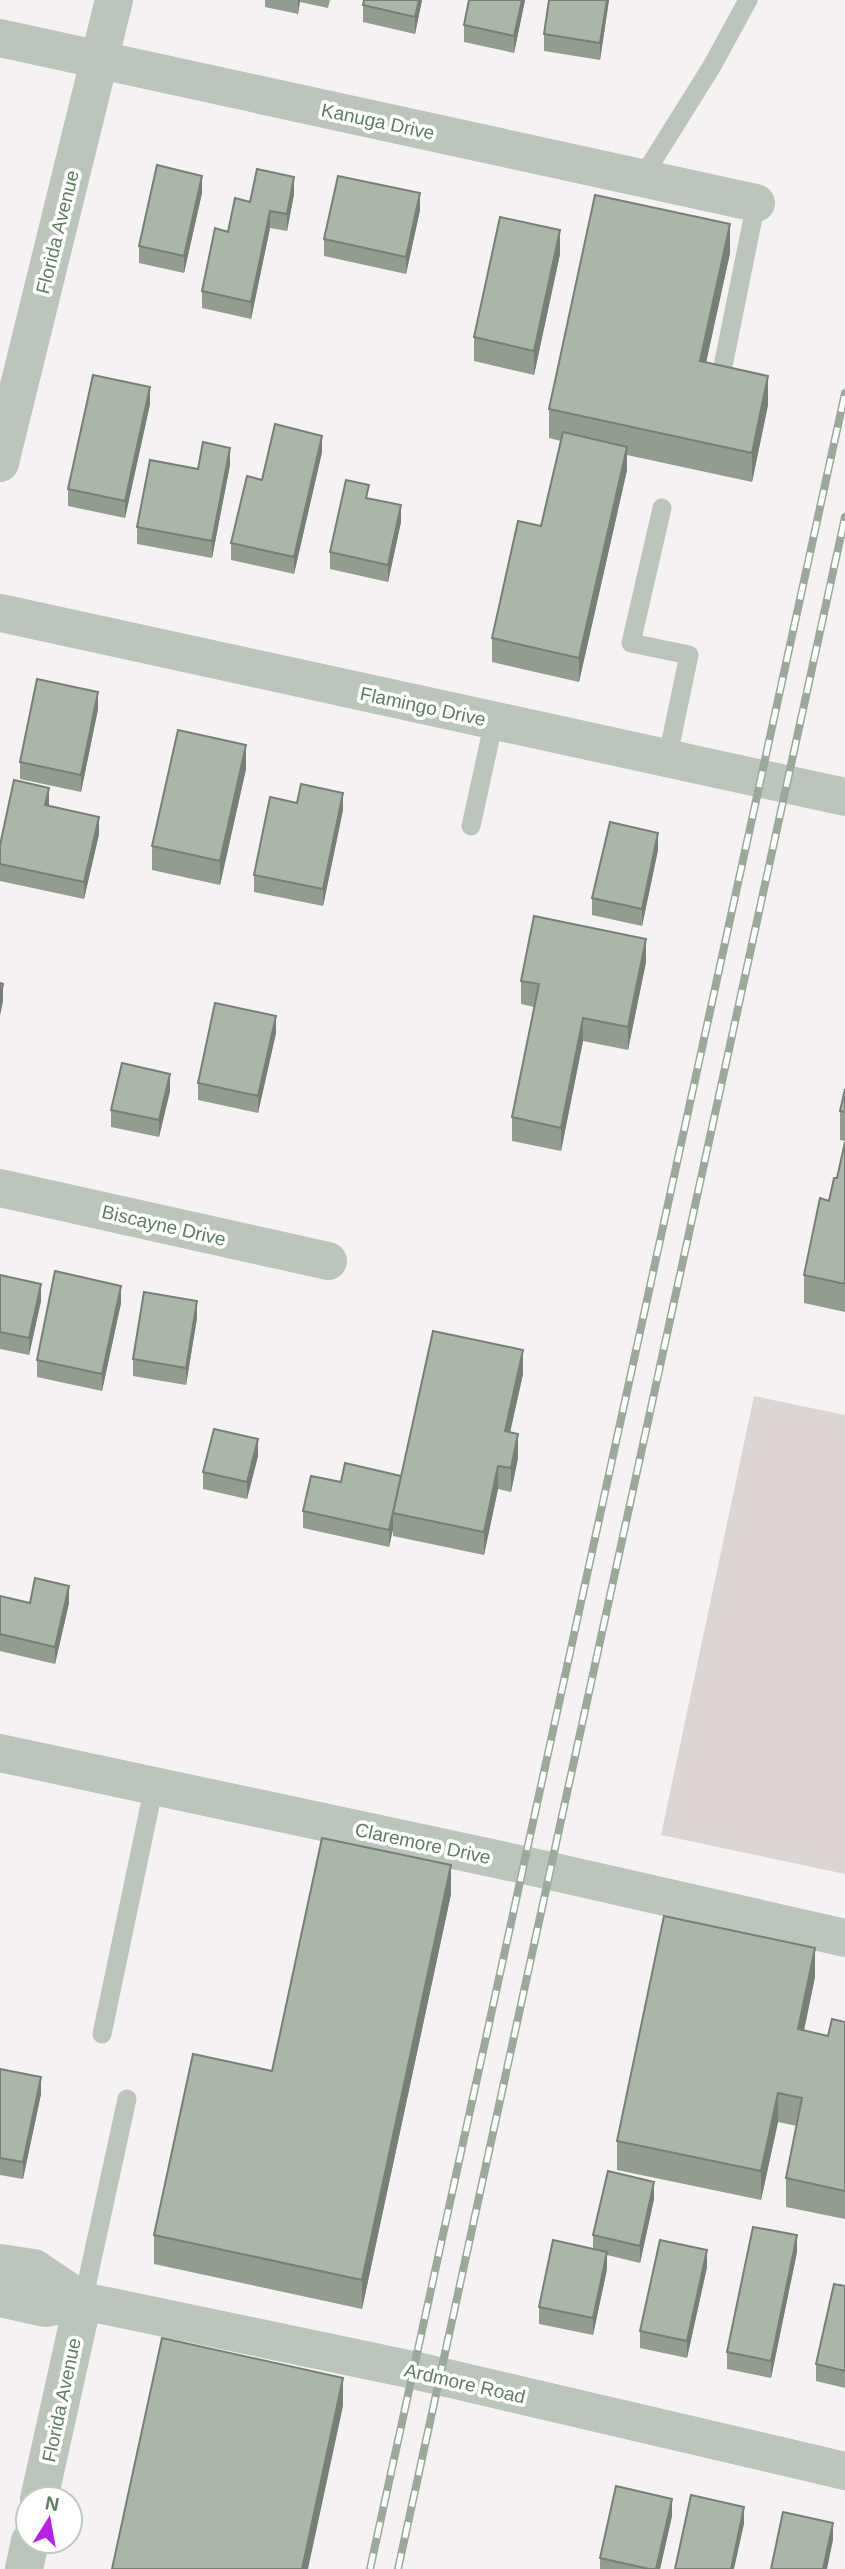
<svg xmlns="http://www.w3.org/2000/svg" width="845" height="2569" font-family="Helvetica,sans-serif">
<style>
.green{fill:#dcd5d3}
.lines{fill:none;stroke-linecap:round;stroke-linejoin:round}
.lane{stroke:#bcc5bc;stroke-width:19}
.street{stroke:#bcc5bc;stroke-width:38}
.rail-casing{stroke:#9ba99b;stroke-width:8}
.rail{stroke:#fff;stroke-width:5;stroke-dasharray:16;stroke-linecap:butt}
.wall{fill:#929d90}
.shaded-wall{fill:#778076}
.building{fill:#aab7a8;stroke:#778076;stroke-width:2}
.labels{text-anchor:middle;stroke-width:7;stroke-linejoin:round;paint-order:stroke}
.street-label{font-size:19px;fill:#607d60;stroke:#fff}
</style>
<rect width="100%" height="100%" fill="#f6f2f3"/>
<path class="green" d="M754,1396L845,1415V1874L661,1835Z"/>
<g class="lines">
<path class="lane" d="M642,178L712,66L748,0
M721,376L756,203
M662,508L631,643L689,655L667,760
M471,826L494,721
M102,2034L154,1786
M83,2301L127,2099"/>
<path class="street" d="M0,38L756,203
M0,463L114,0
M1,613L845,797
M0,1188L328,1261
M0,1753L524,1865L845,1938
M0,2263L34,2268L83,2301
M0,2298L45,2308L83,2301L413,2370L845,2471
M39,2499L83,2301
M24,2569L30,2541"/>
<defs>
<path id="rail" d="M370,2569L845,393
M398,2569L845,517"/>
</defs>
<use href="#rail" class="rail-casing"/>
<use href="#rail" class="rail"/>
</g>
<path class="wall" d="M265,0H330L328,8L300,2L298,14L265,7Z
M364,0H422L415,34L363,22V5Z
M525,0L514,53L464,42V25Z
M549,0H609L600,60L544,51V34Z
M202,193L184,273L139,263V246Z
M294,194L287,231L270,228L251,319L202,308V291L228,232L250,202Z
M420,210L406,274L324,256V239Z
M730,253L706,363L768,405L752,482L627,455V470L579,682L492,662V638L541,526L561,441L549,438V409Z
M560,254L534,375L474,361V337Z
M150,404L125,518L68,506V489Z
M322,452L294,574L231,560V543L262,480Z
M230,465L212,558L137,544V527L198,469Z
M369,499L401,522L388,582L330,569V552Z
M98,709L81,792L20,779V762Z
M246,769L220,885L152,870V846Z
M297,803L343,810L323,906L254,892V875Z
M49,806L99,834L84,899L0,881V845Z
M658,850L642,926L592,915V898Z
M646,962L628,1050L583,1041L561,1151L512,1141V1117L534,1007L521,1004V981Z
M276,1033L258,1113L198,1100V1083Z
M845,1089V1141L840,1140V1111Z
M170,1091L159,1137L111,1127V1110Z
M845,1142V1312L804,1303V1275L837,1178Z
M0,1275L41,1301L29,1355L0,1349Z
M121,1303L102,1391L37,1377V1360Z
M197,1318L186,1385L133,1376V1359Z
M523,1374L510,1432L518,1458L511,1492L498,1489L484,1555L393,1536V1529L389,1547L303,1528V1511L341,1482L401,1476Z
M258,1456L247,1499L203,1489V1472Z
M0,1596L30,1603H69L55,1664L0,1651Z
M451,1894L362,2309L154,2264V2235L272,2071Z
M815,1977L804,2031L828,2036L845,2022V2219L786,2207V2178L797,2126L778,2122L761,2200L617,2170V2141Z
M0,2069L41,2094L23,2179L0,2175Z
M654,2199L640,2263L607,2255V2269L593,2335L539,2324V2307L593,2249V2235Z
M797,2252L771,2378L727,2369V2352Z
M707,2267L687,2358L640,2348V2331Z
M845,2286V2388L816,2381V2364Z
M672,2516L660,2569H600V2558Z"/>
<path class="shaded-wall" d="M298,0H300L298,14Z
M419,0H422L415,34V17Z
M522,0H525L514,53V36Z
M607,0H609L600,60V43Z
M202,176V193L184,273V256Z
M294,177V194L287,231V214Z
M420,193V210L406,274V257Z
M270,211V228L251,319V302Z
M730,224V253L700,390V361Z
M560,230V254L534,375V351Z
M768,376V405L752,482V453Z
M150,387V404L125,518V501Z
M322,436V452L294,574V557Z
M627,447V470L579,682V658Z
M230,448V465L212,558V541Z
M401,505V522L388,582V565Z
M98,692V709L81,792V775Z
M246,745V769L220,885V861Z
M49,788V805L45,822V805Z
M343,793V810L323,906V889Z
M99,817V834L84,899V882Z
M658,833V850L642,926V909Z
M646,939V962L628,1050V1027Z
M3,984V1001L0,1016V999Z
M276,1016V1033L258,1113V1096Z
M583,1018V1041L561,1151V1128Z
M170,1074V1091L159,1137V1120Z
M41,1284V1301L29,1355V1338Z
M121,1286V1303L102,1391V1374Z
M197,1301V1318L186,1385V1368Z
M523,1350V1374L505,1455V1431Z
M518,1434V1458L511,1492V1468Z
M258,1439V1456L247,1499V1482Z
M498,1466V1489L484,1555V1532Z
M401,1476L393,1513V1529L389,1547V1530Z
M69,1586V1603L55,1664V1647Z
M451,1865V1894L362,2309V2280Z
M815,1948V1977L798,2058V2029Z
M41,2077V2094L23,2179V2162Z
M778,2093V2122L761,2200V2171Z
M654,2182V2199L640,2263V2246Z
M797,2235V2252L771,2378V2361Z
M707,2250V2267L687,2358V2341Z
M607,2252V2269L593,2335V2318Z
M343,2378V2406L308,2569H302Z
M672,2499V2516L660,2569H656Z
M744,2507V2524L734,2569H731Z
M833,2523V2540L827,2569H823Z"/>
<path class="building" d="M364,0H419L415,17L363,5Z
M469,0H522L514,36L464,25Z
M549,0H607L600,43L544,34Z
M157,165L202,176L184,256L139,246Z
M257,169L294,177L287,214L270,211L251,302L202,291L215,228L228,232L235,198L250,202Z
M338,176L420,193L406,257L324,239Z
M595,195L730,224L700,361L768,376L752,453L549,409Z
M500,217L560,230L534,351L474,337Z
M93,375L150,387L125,501L68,489Z
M275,424L322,436L294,557L231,543L247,476L262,480Z
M563,432L627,447L579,658L492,638L518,521L541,526Z
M203,442L230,448L212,541L137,527L150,460L198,469Z
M346,480L369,485L366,498L401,505L388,565L330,552Z
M37,679L98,692L81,775L20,762Z
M178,730L246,745L220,861L152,846Z
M14,780L49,788L45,805L99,817L84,882L0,864V845Z
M301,784L343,793L323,889L254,875L270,797L297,803Z
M610,822L658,833L642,909L592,898Z
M534,916L646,939L628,1027L583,1018L561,1128L512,1117L539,984L521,981Z
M0,983L3,984L0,999Z
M215,1003L276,1016L258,1096L198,1083Z
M122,1063L170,1074L159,1120L111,1110Z
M845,1089V1112L840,1111Z
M845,1142V1284L804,1275L820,1198L829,1201L834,1178H837Z
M55,1271L121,1286L102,1374L37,1360Z
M0,1275L41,1284L29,1338L0,1332Z
M144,1292L197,1301L186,1368L133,1359Z
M433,1331L523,1350L505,1431L518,1434L511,1468L498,1466L484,1532L393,1513Z
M214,1429L258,1439L247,1482L203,1472Z
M345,1463L401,1476L389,1530L303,1511L311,1476L341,1482Z
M35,1578L69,1586L55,1647L0,1634V1596L30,1603Z
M322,1838L451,1865L362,2280L154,2235L193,2054L272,2071Z
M664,1916L815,1948L798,2029L828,2036L832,2019L845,2022V2191L786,2178L802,2098L778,2093L761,2171L617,2141Z
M0,2069L41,2077L23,2162L0,2158Z
M608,2171L654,2182L640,2246L593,2235Z
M753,2227L797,2235L771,2361L727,2352Z
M553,2240L607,2252L593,2318L539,2307Z
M660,2240L707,2250L687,2341L640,2331Z
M834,2284L845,2286V2371L816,2364Z
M162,2338L343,2378L302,2569H112Z
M616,2486L672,2499L656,2569H649L600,2558Z
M691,2495L744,2507L731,2569H675Z
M783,2512L833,2523L823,2569H771Z"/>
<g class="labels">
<g class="street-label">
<text transform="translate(378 121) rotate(12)" y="7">Kanuga Drive</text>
<text transform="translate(57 232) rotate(-76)" y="7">Florida Avenue</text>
<text transform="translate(423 706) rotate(12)" y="7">Flamingo Drive</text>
<text transform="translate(164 1225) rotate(13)" y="7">Biscayne Drive</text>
<text transform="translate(423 1843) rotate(12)" y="7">Claremore Drive</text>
<text transform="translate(465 2383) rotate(13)" y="7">Ardmore Road</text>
<text transform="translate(61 2400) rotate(-78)" y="7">Florida Avenue</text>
</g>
</g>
<g transform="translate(49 2520) rotate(11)"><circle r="33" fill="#ffffff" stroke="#bfcbbf" stroke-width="2"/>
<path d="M0-5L12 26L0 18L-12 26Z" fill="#b820e7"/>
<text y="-10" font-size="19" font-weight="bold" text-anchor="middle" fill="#607d60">N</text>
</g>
</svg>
